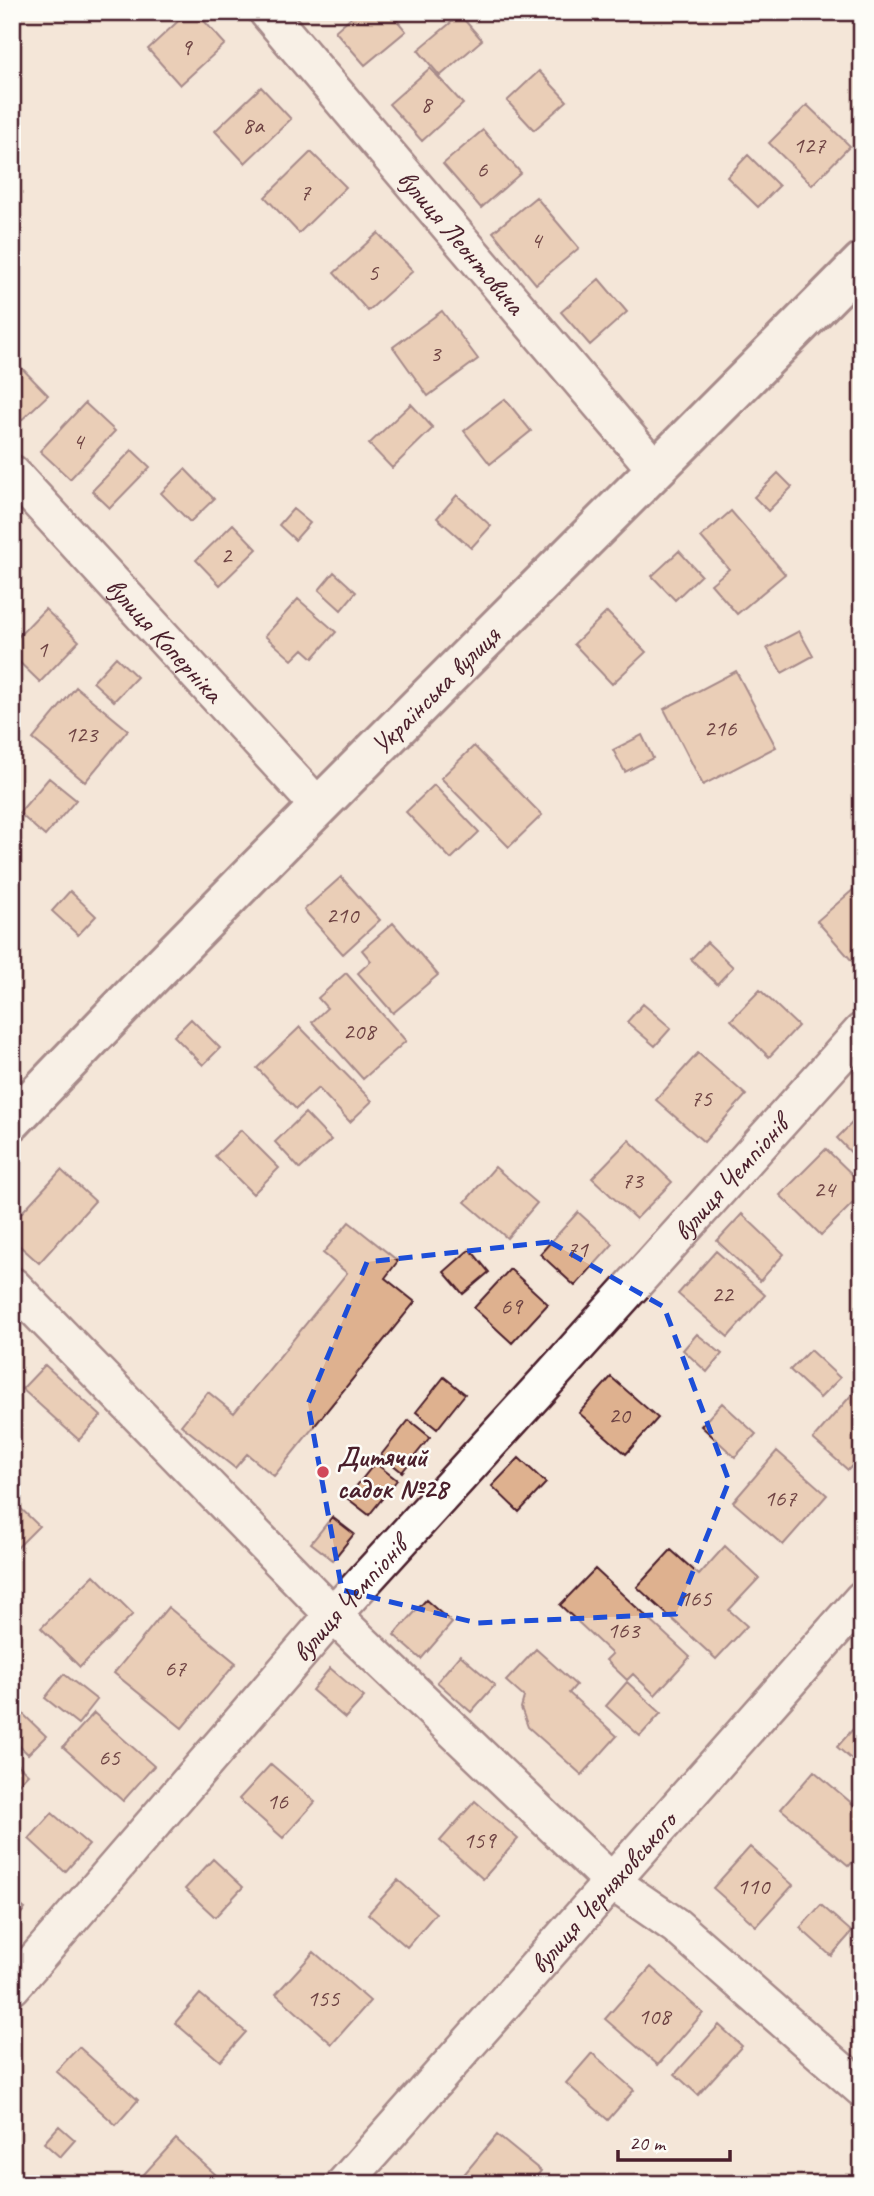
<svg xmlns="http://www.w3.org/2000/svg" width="874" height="2196" font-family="Caveat,sans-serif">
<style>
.building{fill:#deb18f;stroke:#4a1f2b;stroke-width:2}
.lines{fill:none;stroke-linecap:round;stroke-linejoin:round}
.street-casing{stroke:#4a1f2b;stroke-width:40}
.secondary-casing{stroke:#4a1f2b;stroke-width:44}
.street{stroke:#fdfcf7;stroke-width:35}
.secondary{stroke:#fdfcf7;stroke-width:38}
.marked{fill:none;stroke:#1d4ed8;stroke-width:5;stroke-dasharray:14 9;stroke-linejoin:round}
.poi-dot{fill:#d1495b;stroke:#fdfcf7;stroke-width:2.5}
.labels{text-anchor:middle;stroke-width:5;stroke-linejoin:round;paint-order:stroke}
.number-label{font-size:24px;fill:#6f4444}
.street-label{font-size:28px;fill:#4a1f2b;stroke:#fdfcf7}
.poi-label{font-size:28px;font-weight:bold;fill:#4a1f2b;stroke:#fdfcf7;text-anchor:start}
</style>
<rect width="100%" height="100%" fill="#f4e6d8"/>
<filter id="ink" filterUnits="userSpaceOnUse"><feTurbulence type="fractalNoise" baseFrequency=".0143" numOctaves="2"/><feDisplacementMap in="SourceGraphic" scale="14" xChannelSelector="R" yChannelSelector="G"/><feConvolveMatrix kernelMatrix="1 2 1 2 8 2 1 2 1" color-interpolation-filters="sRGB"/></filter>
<g filter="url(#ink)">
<path class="building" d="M188,12H196L225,44L180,85L148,49Z
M357,12H390L406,31L365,65L335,31Z
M460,15L482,40L440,76L418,50Z
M430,68L463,104L422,141L389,104Z
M539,71L567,101L534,130L507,101Z
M261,87L291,119L245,163L215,131Z
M807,105L850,146L812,185L769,143Z
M483,130L521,173L481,208L443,164Z
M311,152L346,187L299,233L265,197Z
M748,155L779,186L758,207L727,177Z
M536,197L579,248L536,284L493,232Z
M378,233L413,271L368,311L334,273Z
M599,279L627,312L590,345L561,312Z
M442,311L478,359L428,396L393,347Z
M12,358L48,395L12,429Z
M505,399L531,431L490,464L464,431Z
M85,403L115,431L70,479L40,451Z
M411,404L433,428L392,468L369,444Z
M132,450L150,467L110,508L92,491Z
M185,469L214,499L190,522L161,493Z
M778,473L792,487L768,511L754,497Z
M457,495L491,526L471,548L437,518Z
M293,509L310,523L295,540L279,525Z
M731,511L785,574L737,614L711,584L729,569L701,537Z
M233,524L257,549L220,585L196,560Z
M679,551L701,575L675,600L652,576Z
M334,572L356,592L341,610L319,590Z
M298,599L336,632L313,658L303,649L292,660L265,636Z
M45,609L79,641L40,682L12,655V643Z
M607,612L646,652L612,684L574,644Z
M799,631L813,656L782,673L767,648Z
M116,657L137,677L114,701L93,682Z
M736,671L776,747L703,785L664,709Z
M76,687L128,730L85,782L33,739Z
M642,735L653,758L625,772L613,750Z
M474,746L542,815L509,847L441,778Z
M49,778L76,800L45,836L19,813Z
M434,785L479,832L451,859L406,812Z
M341,877L380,920L343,954L304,910Z
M862,882V966L859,969L817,921Z
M70,891L96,916L78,935L52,911Z
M393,923L438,975L393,1013L358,973L371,961L362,950Z
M707,942L733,967L717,984L691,959Z
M346,973L406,1041L363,1079L312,1022L327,1008L318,998Z
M760,990L798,1026L769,1057L731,1020Z
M643,1004L671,1028L655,1046L627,1022Z
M191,1019L220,1048L203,1065L174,1036Z
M300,1027L372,1101L350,1122L318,1088L296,1109L257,1068Z
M698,1053L746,1095L704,1142L656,1100Z
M305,1113L331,1140L300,1169L275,1142Z
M862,1113V1164L837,1138Z
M241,1130L279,1168L253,1194L215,1156Z
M629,1140L672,1182L636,1219L592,1178Z
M826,1149L862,1184V1194L821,1235L780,1195Z
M495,1167L537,1203L507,1238L465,1202Z
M61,1170L95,1201L39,1263L12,1239V1223Z
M578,1212L613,1244L575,1286L540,1254Z
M742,1214L784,1254L760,1281L717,1241Z
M349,1222L398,1261L385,1278L415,1302L274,1476L247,1454L235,1468L181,1425L208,1392L234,1413L347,1273L323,1253Z
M470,1249L489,1272L463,1294L444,1272Z
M716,1251L765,1295L728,1337L678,1294Z
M510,1269L548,1304L512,1343L474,1308Z
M697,1334L722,1354L707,1372L683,1350Z
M810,1350L840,1378L820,1398L790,1370Z
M45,1365L101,1416L79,1440L22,1389Z
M444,1377L465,1394L437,1429L416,1412Z
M611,1377L658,1418L626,1454L579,1413Z
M854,1392L862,1399V1455L848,1470L813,1439Z
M722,1403L756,1434L735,1457L701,1426Z
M409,1420L430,1437L402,1472L381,1455Z
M777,1451L827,1495L783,1545L733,1502Z
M519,1458L546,1483L519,1512L492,1486Z
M375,1463L397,1480L369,1515L347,1498Z
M12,1500L39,1526L12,1553Z
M332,1517L354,1534L333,1560L311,1543Z
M725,1546L759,1578L729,1610L747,1626L716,1659L637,1587L671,1550L699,1575Z
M595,1569L690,1657L655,1695L633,1674L627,1680L606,1660L612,1654L560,1605Z
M94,1575L133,1614L80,1667L41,1628Z
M426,1600L452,1623L421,1659L394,1635Z
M168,1607L236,1663L182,1728L114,1673Z
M536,1649L576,1685L569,1693L617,1736L582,1775L528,1727L521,1708L524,1697L506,1681Z
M460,1655L495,1685L471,1712L437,1682Z
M330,1668L364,1697L345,1718L312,1690Z
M64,1674L97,1700L78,1724L45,1698Z
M627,1682L661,1713L640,1736L606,1706Z
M20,1711L46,1736L28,1754L12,1739V1719Z
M94,1713L154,1766L123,1801L63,1747Z
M862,1719V1768L837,1747Z
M12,1759L28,1774L12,1791Z
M271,1764L315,1802L283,1838L239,1799Z
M814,1771L862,1812V1851L849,1866L781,1809Z
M475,1801L518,1839L483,1879L440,1841Z
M52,1813L89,1845L65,1872L29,1839Z
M750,1847L793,1885L756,1926L713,1888Z
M213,1859L243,1887L215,1917L185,1889Z
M398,1880L436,1913L407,1947L368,1914Z
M12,1899L25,1909L12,1924Z
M821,1905L852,1932L831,1956L800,1928Z
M314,1952L370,2001L332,2044L276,1994Z
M651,1967L703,2013L658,2065L605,2019Z
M200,1994L246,2032L220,2061L175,2023Z
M719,2025L742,2046L698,2095L675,2074Z
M79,2047L138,2100L116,2125L56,2071Z
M592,2053L634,2090L608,2120L566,2083Z
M59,2126L75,2140L60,2157L44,2143Z
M497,2135L541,2171L530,2184H456Z
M176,2139L225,2183L135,2184Z"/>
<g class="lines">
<defs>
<g id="street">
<path id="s1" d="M267,12L656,470"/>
<path id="s2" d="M12,473L318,806"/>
<path d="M12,1285L333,1615L612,1882L676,1926L862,2089"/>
<path id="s3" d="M12,1987L333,1615L543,1385L862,1031"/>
<path id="s4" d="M344,2184L862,1599"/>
</g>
<g id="secondary">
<path id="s5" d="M12,1121C290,829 579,549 862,262"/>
</g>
</defs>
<use href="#street" class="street-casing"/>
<use href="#secondary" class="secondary-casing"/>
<use href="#street" class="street"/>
<use href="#secondary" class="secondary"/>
</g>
</g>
<path d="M0 0H874V2196H0ZM550,1242L664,1307L729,1481L676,1614L477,1623L342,1590L308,1404L367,1262Z" fill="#f4e6d8" fill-opacity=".55" fill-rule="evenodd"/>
<path class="marked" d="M550,1242L664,1307L729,1481L676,1614L477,1623L342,1590L308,1404L367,1262Z"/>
<circle class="poi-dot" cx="323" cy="1472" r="7"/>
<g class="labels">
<g class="number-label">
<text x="186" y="55">9</text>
<text x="426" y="112">8</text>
<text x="253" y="133">8а</text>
<text x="809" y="153">127</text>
<text x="482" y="177">6</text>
<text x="305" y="200">7</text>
<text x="536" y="248">4</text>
<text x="373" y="280">5</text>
<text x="435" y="361">3</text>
<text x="78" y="449">4</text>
<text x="226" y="563">2</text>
<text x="42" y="657">1</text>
<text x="720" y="736">216</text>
<text x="81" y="742">123</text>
<text x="342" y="923">210</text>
<text x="359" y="1039">208</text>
<text x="701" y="1106">75</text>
<text x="632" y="1188">73</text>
<text x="824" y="1197">24</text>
<text x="577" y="1257">71</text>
<text x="722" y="1302">22</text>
<text x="511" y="1314">69</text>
<text x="619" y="1423">20</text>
<text x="780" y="1506">167</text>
<text x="695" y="1606">165</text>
<text x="623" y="1638">163</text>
<text x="175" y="1676">67</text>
<text x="109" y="1765">65</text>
<text x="277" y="1809">16</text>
<text x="479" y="1848">159</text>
<text x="753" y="1894">110</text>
<text x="323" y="2006">155</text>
<text x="654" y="2024">108</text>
</g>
<g class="street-label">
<text dy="10" stroke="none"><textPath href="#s1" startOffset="301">вулиця Леонтовича</textPath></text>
<text dy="10" stroke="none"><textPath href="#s2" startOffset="226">вулиця Коперніка</textPath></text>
<text dy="10" stroke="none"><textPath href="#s5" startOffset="604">Українська вулиця</textPath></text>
<text dy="10" stroke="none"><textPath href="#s3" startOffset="1082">вулиця Чемпіонів</textPath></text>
<text dy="10" stroke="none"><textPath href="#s3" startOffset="514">вулиця Чемпіонів</textPath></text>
<text dy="10" stroke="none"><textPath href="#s4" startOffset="390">вулиця Черняховського</textPath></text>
</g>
<g class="poi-label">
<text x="337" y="1466">Дитячий<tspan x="337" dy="32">садок №28</tspan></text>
</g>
</g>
<rect width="874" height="2196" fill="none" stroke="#fdfcf7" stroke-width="42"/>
<rect x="21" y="21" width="832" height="2154" fill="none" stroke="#4a1f2b" stroke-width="2.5" filter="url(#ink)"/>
<path d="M618 2150v10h112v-10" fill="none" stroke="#4a1f2b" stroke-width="3.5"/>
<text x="629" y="2150" font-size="21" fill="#4a1f2b" stroke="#fdfcf7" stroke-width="5" paint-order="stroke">20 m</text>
</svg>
